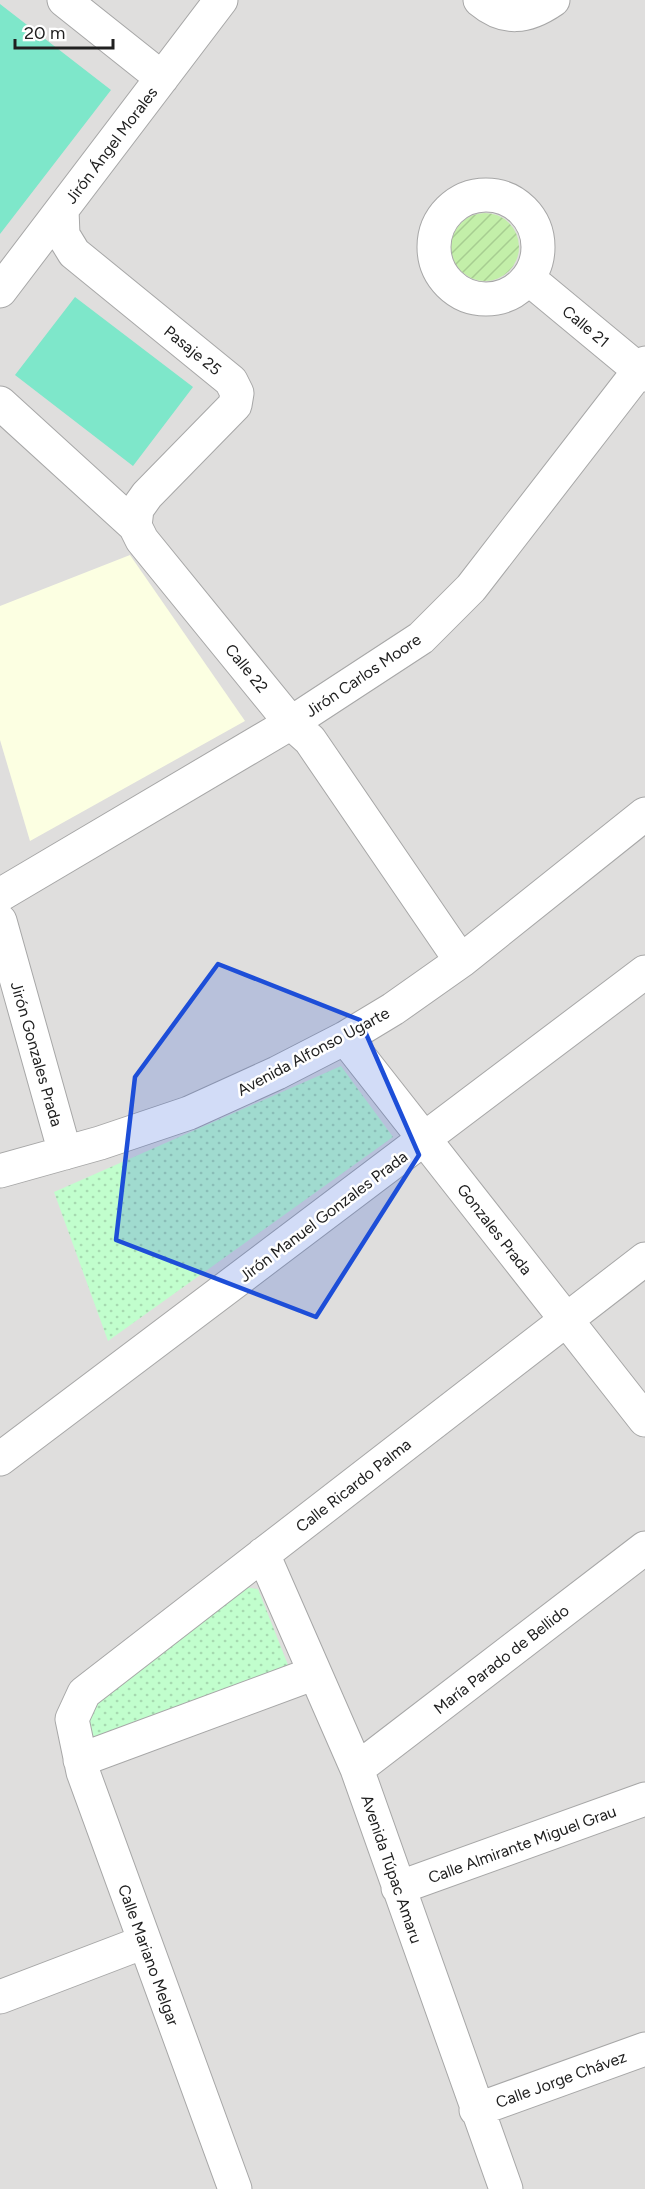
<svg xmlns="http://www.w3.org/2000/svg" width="645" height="2189" font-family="Figtree,sans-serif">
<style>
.residential{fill:#dfdedd}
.education{fill:#fcffe2}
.park{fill:url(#park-dots)}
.garden{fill:url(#garden-furrows)}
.pitch{fill:#7ee7ca}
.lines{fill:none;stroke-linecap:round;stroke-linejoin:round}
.minor-casing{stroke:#a7a7a7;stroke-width:35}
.minor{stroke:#fff;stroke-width:33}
.marked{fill:#1d4ed8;fill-opacity:0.2;stroke:#1d4ed8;stroke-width:4.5;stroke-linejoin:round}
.labels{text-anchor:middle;stroke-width:5;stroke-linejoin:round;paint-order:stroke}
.street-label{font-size:16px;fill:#202020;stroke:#fff}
</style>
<defs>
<pattern id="park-dots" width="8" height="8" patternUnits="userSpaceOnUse" patternTransform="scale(1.5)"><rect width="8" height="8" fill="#c1fecd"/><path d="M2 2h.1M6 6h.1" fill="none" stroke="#a6d9b0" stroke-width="1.8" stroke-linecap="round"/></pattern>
<pattern id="garden-furrows" width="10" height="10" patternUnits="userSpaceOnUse" patternTransform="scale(1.5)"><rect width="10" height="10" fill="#c3efa9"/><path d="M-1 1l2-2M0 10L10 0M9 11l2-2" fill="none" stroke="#a7cd91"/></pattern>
</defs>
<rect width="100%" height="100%" fill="#f2efe6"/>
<path class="residential" d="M0,0H645V2189H0Z"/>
<path class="education" d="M130,555L245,721L30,841L0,740V606Z"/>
<path class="park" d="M341,1066L393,1137L108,1341L54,1192Z
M244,1587L258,1589L290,1670L87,1749L84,1712Z"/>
<path class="garden" d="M451 247a34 34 0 1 1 68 0a34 34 0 1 1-68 0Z"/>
<path class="pitch" d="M0,4L111,90L0,234Z
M75,297L193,387L133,466L15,375Z"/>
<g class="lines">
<defs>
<path id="minor" d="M64,0L162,78
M480,0C505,21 527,18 553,0
M434 247a52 52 0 1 1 104 0a52 52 0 1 1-104 0Z
M62,210L63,235L74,253L231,381L237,393L235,405L147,495L137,509L135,526
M528,278L645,375
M0,291L221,0
M0,403L135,526L142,540L291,723L310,740L461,961
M0,895L291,723L421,638L471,588L645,363
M0,921L65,1153
M345,1038L645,1420
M0,1171L100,1143L189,1113L277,1073L345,1038L393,1009L461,961L645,814
M0,1459L645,972
M263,1554L357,1769L506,2189
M80,1760L315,1673
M357,1769L645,1548
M398,1888L645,1799
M0,1997L144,1942
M476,2110L645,2049
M235,2189L83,1772L72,1719L84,1693L645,1259"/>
</defs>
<use href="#minor" class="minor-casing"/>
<use href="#minor" class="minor"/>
</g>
<path class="marked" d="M218,964L360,1020L419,1155L316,1317L116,1240L135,1077Z"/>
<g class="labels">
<g class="street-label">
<text transform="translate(111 145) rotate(-53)" y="6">Jirón Ángel Morales</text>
<text transform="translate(586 326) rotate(40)" y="6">Calle 21</text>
<text transform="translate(193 350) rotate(39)" y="6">Pasaje 25</text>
<text transform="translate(247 668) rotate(51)" y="6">Calle 22</text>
<text transform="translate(363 675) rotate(-34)" y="6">Jirón Carlos Moore</text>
<text transform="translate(313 1051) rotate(-28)" y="6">Avenida Alfonso Ugarte</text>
<text transform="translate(37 1054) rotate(74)" y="6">Jirón Gonzales Prada</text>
<text transform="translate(323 1216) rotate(-37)" y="6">Jirón Manuel Gonzales Prada</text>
<text transform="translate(495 1229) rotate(52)" y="6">Gonzales Prada</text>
<text transform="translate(353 1485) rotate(-38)" y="6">Calle Ricardo Palma</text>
<text transform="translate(501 1659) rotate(-38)" y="6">María Parado de Bellido</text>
<text transform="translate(522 1844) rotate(-20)" y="6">Calle Almirante Miguel Grau</text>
<text transform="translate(392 1869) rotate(71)" y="6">Avenida Túpac Amaru</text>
<text transform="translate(149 1955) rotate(70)" y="6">Calle Mariano Melgar</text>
<text transform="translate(561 2079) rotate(-20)" y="6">Calle Jorge Chávez</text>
</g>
</g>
<path d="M15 39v9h98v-9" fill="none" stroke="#202020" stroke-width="3"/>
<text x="24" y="39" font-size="18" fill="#202020" stroke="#ffffff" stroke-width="4.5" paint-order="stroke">20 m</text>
</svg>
